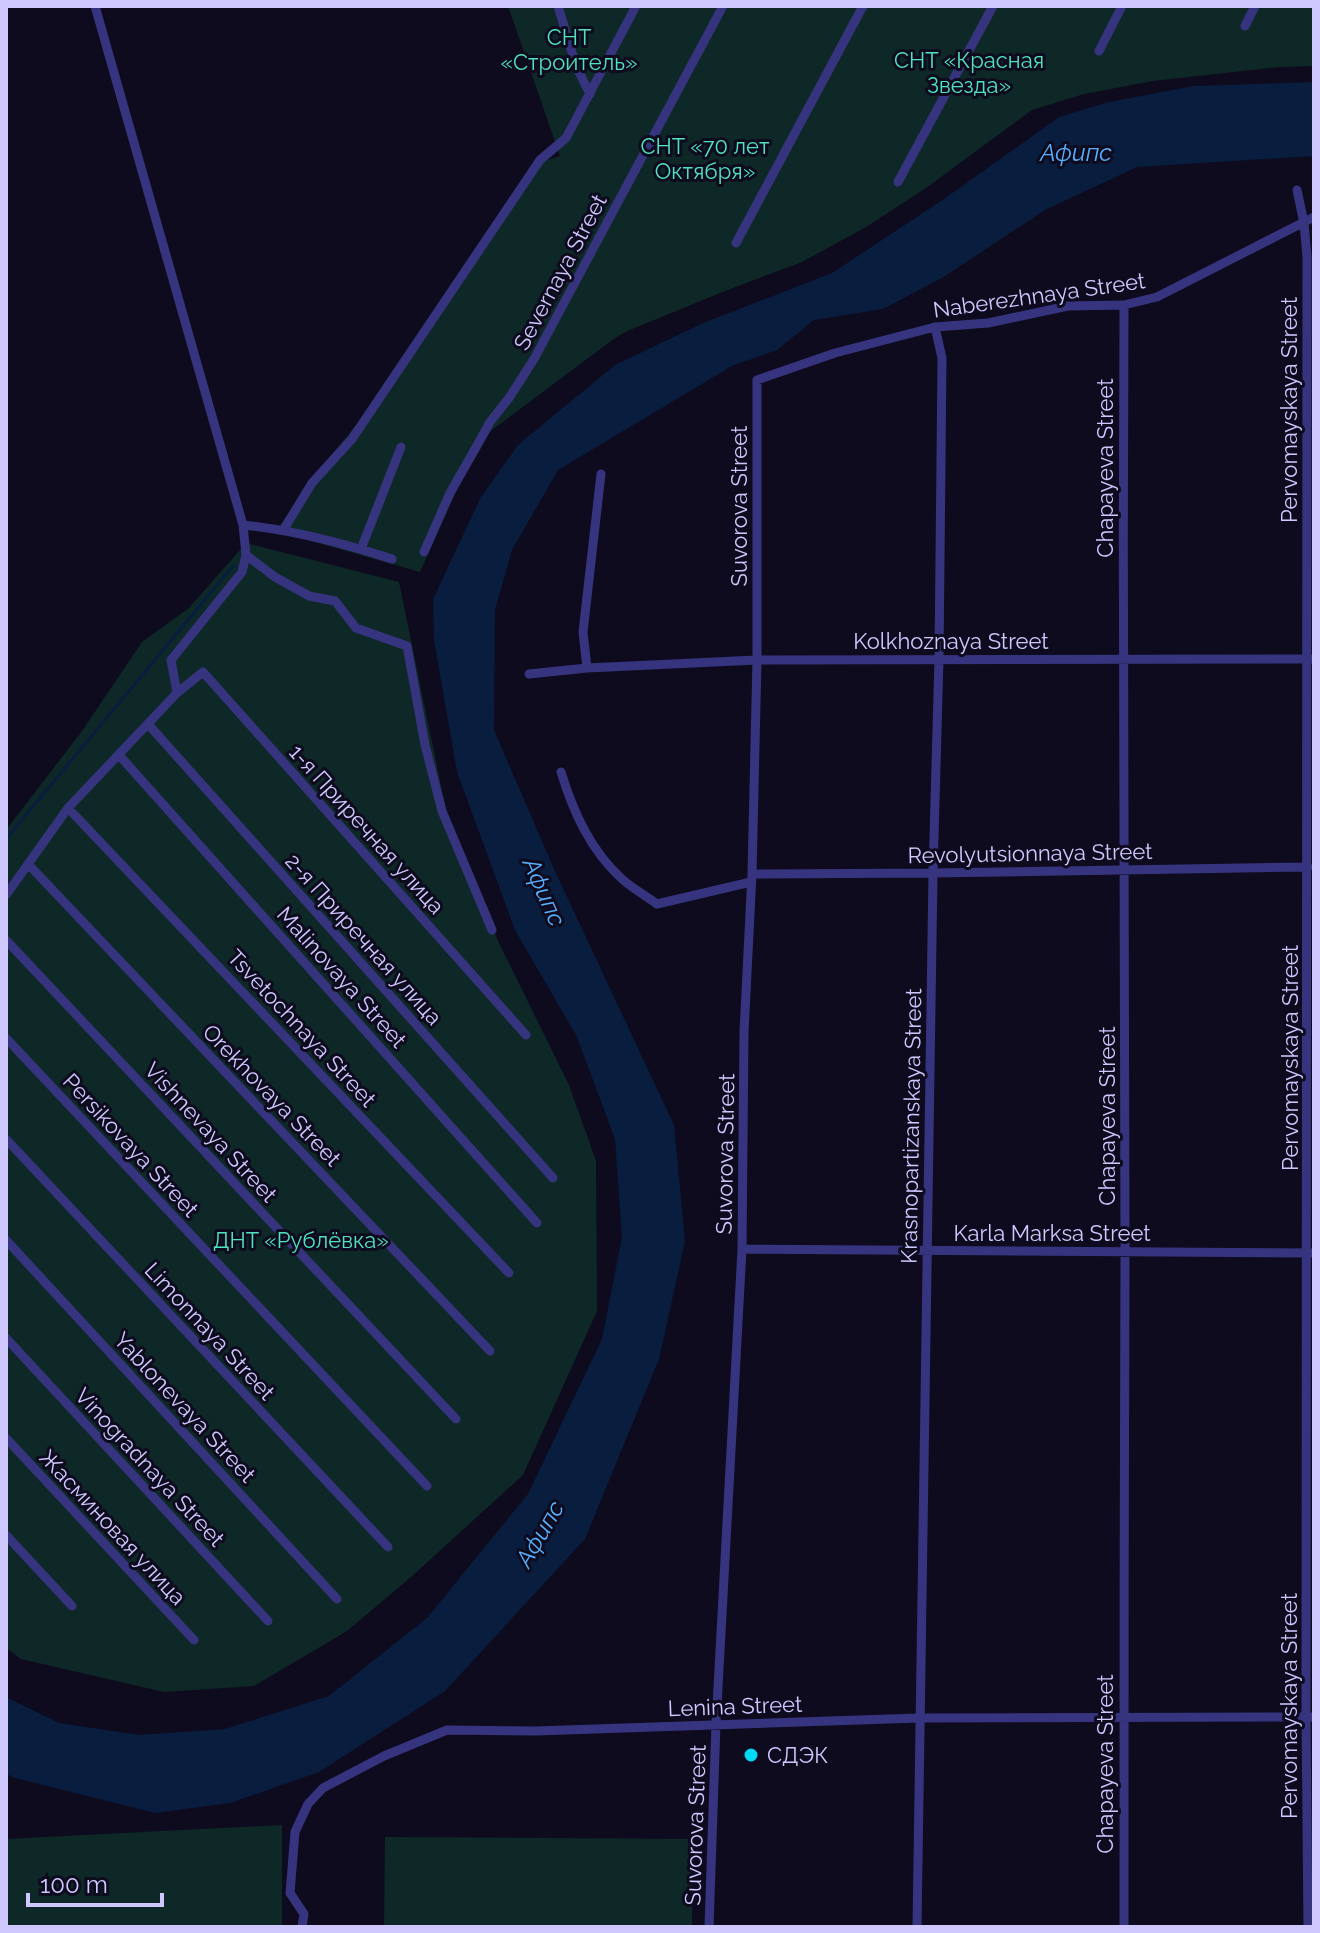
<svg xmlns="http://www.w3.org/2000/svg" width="1320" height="1933" font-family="Raleway,sans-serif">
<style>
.green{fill:#0e2827}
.water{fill:#091d3f}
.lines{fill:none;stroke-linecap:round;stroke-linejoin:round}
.stream{stroke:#091d3f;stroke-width:3}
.minor{stroke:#37347f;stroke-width:9}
.poi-dot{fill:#00d9f3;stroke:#0e0b1e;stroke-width:3}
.labels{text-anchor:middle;stroke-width:6;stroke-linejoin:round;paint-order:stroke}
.park-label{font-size:22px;fill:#50e2bf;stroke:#0e0b1e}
.street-label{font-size:22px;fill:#cec8ff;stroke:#0e0b1e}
.poi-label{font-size:22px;fill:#cec8ff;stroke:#0e0b1e;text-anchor:start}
.water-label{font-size:24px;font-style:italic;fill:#56b0ff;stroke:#0e0b1e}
</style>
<rect width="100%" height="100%" fill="#0e0b1e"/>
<path class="green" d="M508,6H1314V66L1279,67L1153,81L1084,94L1032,110L926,188L866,227L802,262L725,291L625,332L611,341L488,433L482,439L448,509L420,572L276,531L310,481L361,419L532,165L560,156Z
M246,543L399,582L446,810L498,941L569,1085L596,1161L597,1311L523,1475L411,1577L347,1631L254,1686L164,1692L21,1659L6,1648V830L82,731L142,642L189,608Z
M282,1825V1927H6V1839Z
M385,1837L693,1839L692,1927H384Z"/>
<path class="water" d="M1314,82V156L1137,167L1045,210L942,278L883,309L814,320L777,350L732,366L558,470L512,550L495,610L494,730L554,869L674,1125L685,1241L659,1359L585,1539L445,1691L319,1772L230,1803L155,1813L15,1778L6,1774V1697L59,1723L139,1735L225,1729L329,1696L427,1618L528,1494L602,1339L622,1237L615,1139L577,1037L515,930L457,772L434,640L433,599L481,497L518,445L615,365L703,323L832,273L944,199L1059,117L1109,102L1194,86Z"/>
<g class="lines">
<path class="stream" d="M6,839L233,566"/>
<path class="minor" d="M558,6L576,66L590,94
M1245,26L1255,6
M1099,51L1122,6
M898,182L993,6
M1297,190L1304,223L1307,257L1306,1716L1308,1927
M736,243L863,6
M1124,305C1122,620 1125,935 1125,1250C1125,1476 1123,1701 1124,1927
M243,525C294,530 343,543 392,559
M284,529L312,483L352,439L540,160L566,138L636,6
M361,549L401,447
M424,552L450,493L479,442L490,422L509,398L534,359L723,6
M246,555L275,577L309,596L335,601L356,628L407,646L425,745L442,811L492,930
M587,668L583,632L601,474
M529,674L587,668L757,660L1314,659
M177,693L203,672L526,1035
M148,724L553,1178
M119,755L537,1223
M561,772C573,811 590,850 622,879C632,888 646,896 657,904L751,882
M68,808L509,1273
M28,864L490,1351
M752,874L933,873L1308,867
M6,895L68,808L177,693L171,660L242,572L246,555L243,525L95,6
M6,940L456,1419
M6,1038L427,1486
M6,1139L388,1547
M6,1240L337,1599
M742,1249L1314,1253
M6,1338L268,1621
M6,1438L194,1640
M6,1535L72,1606
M302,1927L304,1914L290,1893L295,1832L308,1804L323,1788L384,1756L447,1730L536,1731L919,1718L1314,1717
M709,1927L716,1724L742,1249L744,1032L752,874L757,660V380L835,353L935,327L988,323L1068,306L1124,305L1157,297L1314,217
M917,1927L933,873L939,659L942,358L935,327"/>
</g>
<circle class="poi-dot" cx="751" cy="1755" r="8"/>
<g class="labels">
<g class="park-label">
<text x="569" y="45">СНТ<tspan x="569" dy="25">«Строитель»</tspan></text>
<text x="969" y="68">СНТ «Красная<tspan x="969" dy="25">Звезда»</tspan></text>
<text x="705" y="154">СНТ «70 лет<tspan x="705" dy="25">Октября»</tspan></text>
<text x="301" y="1248">ДНТ «Рублёвка»</text>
</g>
<g class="street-label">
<text transform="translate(560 272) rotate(-62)" y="8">Severnaya Street</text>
<text transform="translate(1039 295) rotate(-8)" y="8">Naberezhnaya Street</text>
<text transform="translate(1289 410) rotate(-90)" y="8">Pervomayskaya Street</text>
<text transform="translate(1105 468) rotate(-90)" y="8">Chapayeva Street</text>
<text transform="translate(739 506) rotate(-90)" y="8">Suvorova Street</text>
<text x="951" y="649">Kolkhoznaya Street</text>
<text transform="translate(367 829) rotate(48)" y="8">1-я Приречная улица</text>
<text transform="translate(1030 853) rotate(-1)" y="8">Revolyutsionnaya Street</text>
<text transform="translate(364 939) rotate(48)" y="8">2-я Приречная улица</text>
<text transform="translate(342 977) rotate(48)" y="8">Malinovaya Street</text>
<text transform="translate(302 1028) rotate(47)" y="8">Tsvetochnaya Street</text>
<text transform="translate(1290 1058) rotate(-90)" y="8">Pervomayskaya Street</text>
<text transform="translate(272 1095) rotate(46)" y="8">Orekhovaya Street</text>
<text transform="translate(1107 1116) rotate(-90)" y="8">Chapayeva Street</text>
<text transform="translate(911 1126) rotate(-89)" y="8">Krasnopartizanskaya Street</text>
<text transform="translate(211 1132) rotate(47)" y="8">Vishnevaya Street</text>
<text transform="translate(131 1145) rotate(47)" y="8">Persikovaya Street</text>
<text transform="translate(725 1154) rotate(-89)" y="8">Suvorova Street</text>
<text x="1052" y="1241">Karla Marksa Street</text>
<text transform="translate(210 1331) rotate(47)" y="8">Limonnaya Street</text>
<text transform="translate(185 1407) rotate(47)" y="8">Yablonevaya Street</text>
<text transform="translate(150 1467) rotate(47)" y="8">Vinogradnaya Street</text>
<text transform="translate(113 1527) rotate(47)" y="8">Жасминовая улица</text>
<text transform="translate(735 1706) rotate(-2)" y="8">Lenina Street</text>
<text transform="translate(1289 1706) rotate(-90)" y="8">Pervomayskaya Street</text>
<text transform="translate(1105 1764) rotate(-90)" y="8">Chapayeva Street</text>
<text transform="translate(695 1825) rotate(-88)" y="8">Suvorova Street</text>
</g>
<g class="poi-label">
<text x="767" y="1763">СДЭК</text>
</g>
<g class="water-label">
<text x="1076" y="161">Афипс</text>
<text transform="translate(544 892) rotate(66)" y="8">Афипс</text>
<text transform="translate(540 1534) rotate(-60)" y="8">Афипс</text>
</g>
</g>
<rect width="1320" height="1933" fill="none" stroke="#cec8ff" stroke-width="16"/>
<path d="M28 1893v12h134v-12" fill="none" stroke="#cec8ff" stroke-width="4"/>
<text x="40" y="1893" font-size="24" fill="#cec8ff" stroke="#0e0b1e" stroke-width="6" paint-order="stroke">100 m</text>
</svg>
